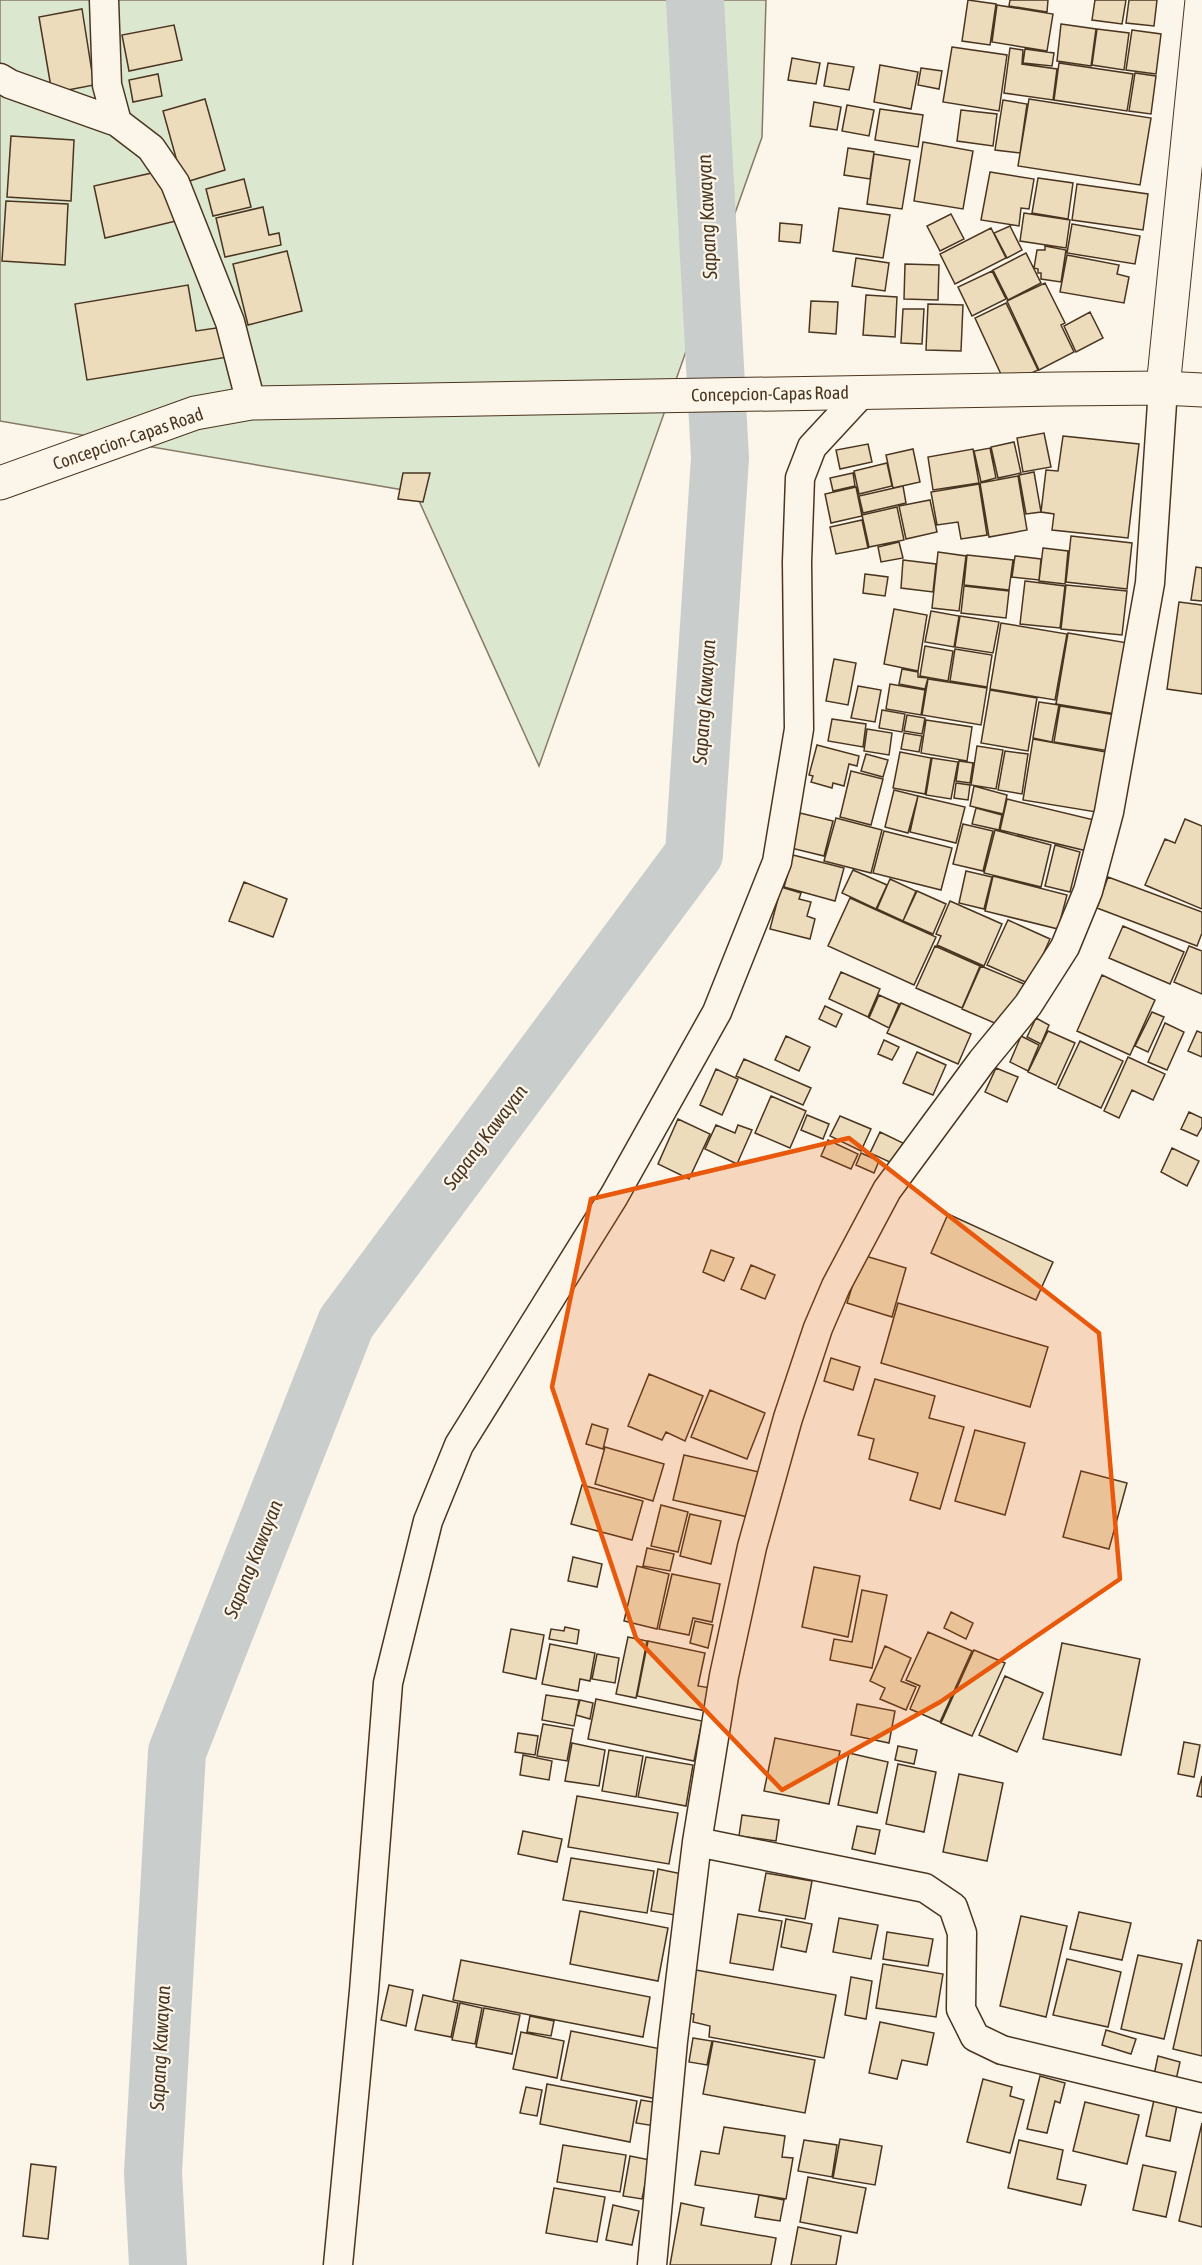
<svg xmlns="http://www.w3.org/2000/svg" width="1202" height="2265" font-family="'Asap Condensed',sans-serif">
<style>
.green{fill:#dce7d0;stroke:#887966;stroke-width:1.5}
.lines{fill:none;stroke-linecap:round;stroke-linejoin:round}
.river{stroke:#c9cecd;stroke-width:58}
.building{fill:#ecdcbc;stroke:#4a3520;stroke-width:1.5}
.minor-casing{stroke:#4a3520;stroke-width:31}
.secondary-casing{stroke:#4a3520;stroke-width:35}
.primary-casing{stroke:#4a3520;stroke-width:35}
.minor{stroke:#fbf6e9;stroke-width:28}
.secondary{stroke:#fbf6e9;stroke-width:33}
.primary{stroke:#fbf6e9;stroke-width:33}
.marked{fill:#e8590c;fill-opacity:0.2;stroke:#e8590c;stroke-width:4.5;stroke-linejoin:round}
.labels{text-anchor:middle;stroke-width:4.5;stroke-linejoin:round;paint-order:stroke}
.street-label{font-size:18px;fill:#4a3520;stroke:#fbf6e9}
.water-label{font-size:20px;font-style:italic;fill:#4a3520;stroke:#fbf6e9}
</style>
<rect width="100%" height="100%" fill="#fbf6e9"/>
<path class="green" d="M0,0H766L762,137L539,766L415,492L0,421Z"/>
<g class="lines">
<path class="river" d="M158,2265L153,2173L177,1752L346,1323L694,854L720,458L695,0"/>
</g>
<path class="building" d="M968,0L996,4L990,45L962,41Z
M1010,0H1048L1047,12L1009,6Z
M1095,0H1126L1122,24L1092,20Z
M1129,0H1157L1154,26L1126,23Z
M997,5L1053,14L1047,51L992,42Z
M82,9L94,85L52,93L39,17Z
M1061,24L1096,29L1091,66L1057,61Z
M174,25L182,60L129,71L122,35Z
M1097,29L1129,33L1124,70L1092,65Z
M1132,30L1161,34L1156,74L1126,70Z
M952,47L1007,55L999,111L943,102Z
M1010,48L1023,50L1022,64L1057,69L1053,100L1004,93Z
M1025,49L1054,53L1052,66L1023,63Z
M792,58L820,63L816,84L788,80Z
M828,63L854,67L849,90L824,86Z
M1059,63L1133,74L1127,111L1054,100Z
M880,65L918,72L911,109L874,102Z
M921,68L942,71L939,89L918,85Z
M1135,73L1156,76L1151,114L1129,111Z
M158,74L162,96L133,102L129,80Z
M205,99L225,170L183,183L163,111Z
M1029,99L1151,118L1140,185L1018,166Z
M1003,100L1027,104L1020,153L995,150Z
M814,102L841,107L837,130L810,126Z
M847,105L874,110L869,136L842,131Z
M880,109L923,115L918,147L875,140Z
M961,110L997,114L993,146L957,141Z
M11,136L74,140L71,201L7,197Z
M923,142L973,151L963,209L914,201Z
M848,148L874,152L870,179L844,175Z
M874,154L910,160L902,209L867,204Z
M165,170L176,221L105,238L94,186Z
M990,172L1034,179L1029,209L1021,208L1019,226L981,220Z
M1038,178L1073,183L1068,219L1032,213Z
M244,179L251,207L213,216L206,189Z
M1077,184L1148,194L1143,230L1072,220Z
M6,201L68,204L65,265L2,261Z
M263,207L269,235L279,233L281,245L225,257L216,218Z
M839,208L890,215L883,258L833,251Z
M1024,213L1070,220L1066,248L1020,241Z
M951,214L964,239L940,251L927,226Z
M780,223L802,225L800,243L779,241Z
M1072,224L1140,236L1135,264L1067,253Z
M1010,226L1022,250L1007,258L994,233Z
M991,228L1006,258L955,284L940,254Z
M1045,246L1066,250L1061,282L1041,279V273H1038V269L1034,268L1037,250H1045Z
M287,251L302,311L248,325L233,264Z
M1026,253L1041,283L1008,300L993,270Z
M1067,255L1119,265L1117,274L1129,277L1124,303L1060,292Z
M856,258L889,263L885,291L852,286Z
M905,264L939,265L938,300L904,299Z
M992,271L1006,299L972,316L958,287Z
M1045,283L1065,323L1061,325L1074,352L1039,370L1007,301Z
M188,285L196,331L223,327L228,357L87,380L75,304Z
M866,295L897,297L895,337L863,335Z
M811,301L838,302L836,334L809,332Z
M1006,303L1038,370L1006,385L975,318Z
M928,304L963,305L961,351L926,350Z
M903,309H924L922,344L901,343Z
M1090,312L1103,338L1076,352L1064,326Z
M1044,433L1051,467L1023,472L1017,438Z
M1063,436L1139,444L1128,538L1052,530L1054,514L1041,512L1046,470L1058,471Z
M1014,442L1021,473L998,478L991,447Z
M868,444L872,462L840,469L836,450Z
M990,448L996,478L981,482L974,451Z
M913,449L920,482L893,488L886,455Z
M973,449L979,483L933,490L928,457Z
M887,463L892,486L859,494L854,471Z
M1034,472L1041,512L1026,514L1019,475Z
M403,473H430L423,502L398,499Z
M853,473L855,486L833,491L830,478Z
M1018,476L1027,530L989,537L980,483Z
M979,484L987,535L961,539L958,522L937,525L931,492Z
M903,486L906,503L863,513L859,496Z
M856,487L862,516L831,523L825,494Z
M930,500L937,532L906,539L899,506Z
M897,507L904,540L869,547L862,515Z
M862,520L868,548L836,554L830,527Z
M1071,536L1132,543L1127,589L1066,582Z
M899,542L903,558L881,562L878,547Z
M1043,548L1068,551L1065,584L1039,581Z
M938,552L966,556L959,611L932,608Z
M967,555L1013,560L1009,590L964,585Z
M1015,556L1041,559L1039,580L1012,577Z
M903,560L936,564L933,592L901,588Z
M1196,567L1202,568V601L1191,600Z
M865,574L888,577L885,596L863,593Z
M1025,581L1065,586L1060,628L1020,624Z
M1066,585L1127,591L1122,635L1061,629Z
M964,586L1009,591L1006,618L961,613Z
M1179,602L1202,605V694L1167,689Z
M894,609L927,615L918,671L884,664Z
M931,611L959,616L954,647L925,642Z
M960,616L999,622L993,653L955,647Z
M1001,623L1067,634L1055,700L990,689Z
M1068,633L1128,643L1116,714L1056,704Z
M925,646L953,651L948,681L920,676Z
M955,649L992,655L987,687L950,681Z
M834,659L856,663L848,705L826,701Z
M902,669L918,672V677L928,678L925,689L899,684Z
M928,679L987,688L981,725L922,715Z
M890,684L925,690L921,715L886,709Z
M858,686L881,690L875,722L851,718Z
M990,690L1037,698L1028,751L981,743Z
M1039,702L1059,705L1052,742L1033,738Z
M1060,706L1116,715L1109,751L1054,742Z
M882,710L905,714L902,732L879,728Z
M907,715L925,718L922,734L904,731Z
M832,719L866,724L863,747L828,741Z
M926,720L972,727L967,761L921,753Z
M867,729L892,733L889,755L864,751Z
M904,733L922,736L919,752L901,749Z
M1033,739L1106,752L1096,812L1023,800Z
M817,745L859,756L857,766L849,764L844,786L833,783L832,788L811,782L813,776L809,775Z
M977,746L1003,750L996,789L971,785Z
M1005,751L1028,754L1022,794L998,790Z
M900,752L931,758L925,794L893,788Z
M866,754L888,760L883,777L861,771Z
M932,758L958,762L951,799L926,795Z
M959,761L973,763L970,783L956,781Z
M851,771L883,779L871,825L840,817Z
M956,783L970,785L968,800L954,798Z
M974,786L1007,795L1003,814L970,806Z
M894,790L918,796L908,833L885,827Z
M918,796L965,807L956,843L910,832Z
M1007,799L1094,820L1087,851L1000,830Z
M976,808L1002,815L999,830L972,824Z
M800,813L833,821L824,856L791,848Z
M836,818L882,830L871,873L824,861Z
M1185,819L1202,826V909L1145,885L1165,839L1175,843Z
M963,824L993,831L983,871L953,864Z
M995,830L1051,845L1041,887L984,873Z
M884,831L952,848L941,890L873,873Z
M1055,845L1080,852L1070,892L1045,886Z
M793,855L844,868L835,901L784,887Z
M853,870L887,885L876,909L842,893Z
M966,871L992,877L984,909L959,903Z
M993,876L1067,895L1058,929L985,911Z
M1108,877L1202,912V933L1197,946L1097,908Z
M890,879L916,891L903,921L877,909Z
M244,882L287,899L273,937L229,921Z
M781,887L801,893L799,899L811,902L807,916L815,919L810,939L770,929Z
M917,891L946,904L933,934L903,921Z
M850,898L936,937L914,985L828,946Z
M950,901L1002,924L984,966L937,945L941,936L936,934Z
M1008,920L1050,939L1030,984L987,965Z
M1123,926L1184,952L1170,984L1109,958Z
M935,946L980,966L962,1008L916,988Z
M1189,946L1202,951V994L1174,982Z
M981,966L1024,984L1004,1027L962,1009Z
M841,972L880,989L868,1017L829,999Z
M1102,975L1155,1000L1130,1055L1077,1031Z
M879,995L899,1004L889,1028L869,1018Z
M901,1003L971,1034L958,1064L887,1033Z
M825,1006L842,1014L836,1027L819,1019Z
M1152,1012L1164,1017L1148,1052L1135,1046Z
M1036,1018L1049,1025L1041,1044L1027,1037Z
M1165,1023L1184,1032L1167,1070L1148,1062Z
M1048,1031L1075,1043L1056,1085L1028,1072Z
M1197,1031L1202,1033V1057L1188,1051Z
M786,1036L810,1047L799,1071L775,1060Z
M1021,1036L1039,1045L1028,1071L1010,1062Z
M884,1040L899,1047L892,1060L878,1054Z
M1080,1041L1123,1061L1101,1108L1058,1088Z
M917,1052L946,1065L933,1095L903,1083Z
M1128,1057L1165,1074L1153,1100L1132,1090L1119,1118L1104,1111Z
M744,1059L811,1088L803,1105L736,1076Z
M996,1068L1018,1077L1007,1102L985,1092Z
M716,1069L738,1079L722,1115L700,1105Z
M771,1096L806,1111L790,1148L755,1133Z
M1189,1112L1202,1118V1127L1197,1136L1181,1129Z
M807,1115L829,1124L823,1139L801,1130Z
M840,1116L871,1129L861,1151L830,1136Z
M678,1119L710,1134L689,1179L658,1164Z
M716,1125L735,1133L738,1125L752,1130L737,1164L705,1149Z
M880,1132L903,1143L894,1164L870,1153Z
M828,1140L858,1154L851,1169L821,1156Z
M1172,1148L1199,1161L1187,1186L1161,1172Z
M861,1153L879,1161L874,1173L856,1165Z
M948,1214L1053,1262L1036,1300L931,1253Z
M711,1250L734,1258L724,1281L703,1272Z
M862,1255L906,1268L892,1317L847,1303Z
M751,1265L775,1275L765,1299L741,1289Z
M898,1303L1048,1347L1030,1407L881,1363Z
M831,1358L860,1367L853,1390L824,1381Z
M649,1374L703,1396L685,1441L666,1432L662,1440L628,1426Z
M875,1379L935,1396L929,1418L964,1427L940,1509L910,1500L918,1473L869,1459L874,1439L858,1435Z
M710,1390L765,1413L747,1459L691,1437Z
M592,1424L608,1429L603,1449L586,1444Z
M975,1430L1025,1443L1005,1515L955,1501Z
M605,1447L664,1464L653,1501L595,1484Z
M684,1455L759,1472L748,1517L673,1500Z
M1081,1471L1127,1483L1109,1549L1063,1537Z
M582,1485L643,1501L632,1540L571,1524Z
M661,1505L688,1512L678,1552L651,1546Z
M690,1514L721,1521L711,1564L680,1556Z
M647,1548L674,1554L670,1571L643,1566Z
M573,1557L602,1564L597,1587L568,1581Z
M637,1566L669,1574L657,1629L624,1621Z
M814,1567L860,1576L848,1637L802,1627Z
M672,1574L720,1584L712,1622L693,1618L689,1635L659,1629Z
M862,1590L887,1595L872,1668L830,1660L834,1639L852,1642Z
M951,1612L973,1623L966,1639L944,1628Z
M695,1621L713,1625L708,1648L690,1643Z
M565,1627L579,1630L577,1644L549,1639L551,1629L564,1631Z
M511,1629L544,1635L536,1679L503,1672Z
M928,1632L972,1651L940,1722L910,1709L920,1686L906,1680Z
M628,1637L647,1641L636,1698L616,1694Z
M648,1641L705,1653L698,1686L711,1688L706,1711L637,1696Z
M1062,1643L1140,1659L1121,1755L1043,1739Z
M550,1644L595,1653L590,1681L580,1679L578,1691L542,1684Z
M885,1646L911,1658L901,1681L916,1687L906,1710L880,1699L885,1688L870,1681Z
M974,1650L1005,1663L972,1736L941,1723Z
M597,1654L619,1658L615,1683L592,1679Z
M1005,1676L1043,1693L1017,1752L979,1735Z
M546,1695L579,1700L574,1726L542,1720Z
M596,1699L702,1721L694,1761L588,1739Z
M580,1700L593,1703L590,1719L576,1715Z
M857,1704L895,1711L889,1743L851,1735Z
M543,1724L573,1729L567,1761L537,1756Z
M518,1733L538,1736L535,1755L515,1752Z
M775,1738L840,1751L829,1804L764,1791Z
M1184,1742L1200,1745L1194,1777L1178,1774Z
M572,1743L605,1750L599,1786L565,1781Z
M898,1746L917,1750L914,1764L895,1760Z
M609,1750L643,1756L636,1797L602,1791Z
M849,1753L888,1762L877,1813L838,1805Z
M523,1755L552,1761L549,1780L520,1775Z
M646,1757L693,1765L686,1806L638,1797Z
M898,1764L936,1772L924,1832L886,1824Z
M959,1774L1003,1783L987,1861L943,1852Z
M1202,1776V1797L1197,1796Z
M577,1796L678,1813L669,1864L568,1847Z
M742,1815L779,1820L776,1841L739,1836Z
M857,1826L880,1830L875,1854L852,1849Z
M523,1831L562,1839L557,1862L518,1854Z
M571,1858L654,1871L647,1913L563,1900Z
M658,1869L687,1875L681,1916L651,1911Z
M766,1873L812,1881L805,1919L759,1911Z
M580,1911L668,1928L658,1981L570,1964Z
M1079,1912L1131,1923L1122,1960L1070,1949Z
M738,1914L782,1921L773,1970L730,1963Z
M1021,1916L1067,1926L1046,2017L1000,2006Z
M839,1918L878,1925L871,1959L833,1952Z
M786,1919L812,1924L806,1952L781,1947Z
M887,1932L933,1939L928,1966L883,1959Z
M1198,1940L1202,1941V2056L1173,2049Z
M1138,1955L1182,1964L1164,2039L1121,2029Z
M1067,1959L1121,1972L1108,2027L1053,2015Z
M461,1960L650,1997L643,2037L453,2000Z
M883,1964L943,1974L936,2017L876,2008Z
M696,1970L836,1995L824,2058L709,2037L710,2026L693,2022L694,2014L688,2013Z
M851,1977L872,1981L866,2019L845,2015Z
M389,1985L413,1990L406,2026L381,2020Z
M423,1995L458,2003L451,2037L415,2030Z
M460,2003L482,2008L475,2044L452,2040Z
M484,2008L520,2015L512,2054L476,2047Z
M530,2016L554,2021L551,2036L527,2032Z
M880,2022L934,2033L927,2065L902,2060L897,2079L869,2073Z
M1106,2030L1136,2039L1131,2054L1102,2045Z
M571,2031L666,2050L657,2099L561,2080Z
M521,2032L564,2041L557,2078L513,2069Z
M693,2038L712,2041L707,2065L689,2062Z
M713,2041L815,2060L805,2113L703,2094Z
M1158,2056L1180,2062L1176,2080L1154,2075Z
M1040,2076L1065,2083L1060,2103L1055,2101L1047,2133L1027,2129Z
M983,2079L1012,2087L1010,2096L1024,2100L1010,2153L967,2142Z
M547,2084L637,2101L630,2142L540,2124Z
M526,2087L542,2090L537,2116L520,2113Z
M641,2100L659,2103L655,2126L636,2123Z
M1154,2100L1177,2105L1170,2141L1146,2136Z
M1085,2102L1139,2115L1127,2164L1073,2151Z
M1202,2123V2227L1179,2221Z
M724,2127L785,2136L782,2157L793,2158L786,2199L695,2185L701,2151L719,2154Z
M840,2139L882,2146L875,2185L833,2178Z
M804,2140L837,2145L832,2177L798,2171Z
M1019,2140L1063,2150L1057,2179L1086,2185L1081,2205L1008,2188Z
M563,2145L626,2155L620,2192L557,2182Z
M630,2156L650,2160L642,2199L623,2196Z
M31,2164L56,2167L48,2239L23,2236Z
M1143,2165L1176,2172L1166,2217L1133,2210Z
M808,2177L866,2188L857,2233L800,2222Z
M554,2188L605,2197L597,2242L546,2233Z
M759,2195L784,2200L780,2221L755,2217Z
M681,2203L704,2208L701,2225L776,2238L771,2265H670Z
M613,2205L639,2211L632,2245L606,2240Z
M798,2227L841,2236L836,2265H791Z"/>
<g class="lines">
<defs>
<path id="minor" d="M104,0L107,85L117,122
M0,78L10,84L117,122L151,148L175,183L230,322L251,403
M697,1842L925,1888L953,1907L962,1933L961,2009L975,2037L1002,2050L1202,2098
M338,2265L364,1991L388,1683L428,1521L459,1445L614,1196L717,1012L777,862L799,729L797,562L800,478L812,447L862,393
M652,2265L673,2041L697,1842L724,1676L752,1547L788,1418L818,1328L836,1286L887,1190L982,1061L1028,1005L1065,947L1088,891L1109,812L1150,583L1163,388"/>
<path id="secondary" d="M1163,388L1202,0"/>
<path id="primary" d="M0,483L195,413L251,403L1058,389L1163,388L1202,390"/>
</defs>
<use href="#minor" class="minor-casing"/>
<use href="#secondary" class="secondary-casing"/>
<use href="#primary" class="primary-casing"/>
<use href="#minor" class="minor"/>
<use href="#secondary" class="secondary"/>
<use href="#primary" class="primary"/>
</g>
<path class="marked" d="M849,1138L1099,1333L1120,1579L940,1702L782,1790L636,1638L552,1387L591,1199Z"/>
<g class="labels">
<g class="street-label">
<text transform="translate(770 394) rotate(-1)" y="6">Concepcion-Capas Road</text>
<text transform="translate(128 439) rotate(-19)" y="6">Concepcion-Capas Road</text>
</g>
<g class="water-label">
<text transform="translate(707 217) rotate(-93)" y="7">Sapang Kawayan</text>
<text transform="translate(704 702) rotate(-86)" y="7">Sapang Kawayan</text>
<text transform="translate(485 1137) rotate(-53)" y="7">Sapang Kawayan</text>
<text transform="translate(253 1559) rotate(-68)" y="7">Sapang Kawayan</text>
<text transform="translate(160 2048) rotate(-87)" y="7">Sapang Kawayan</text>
</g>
</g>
</svg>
